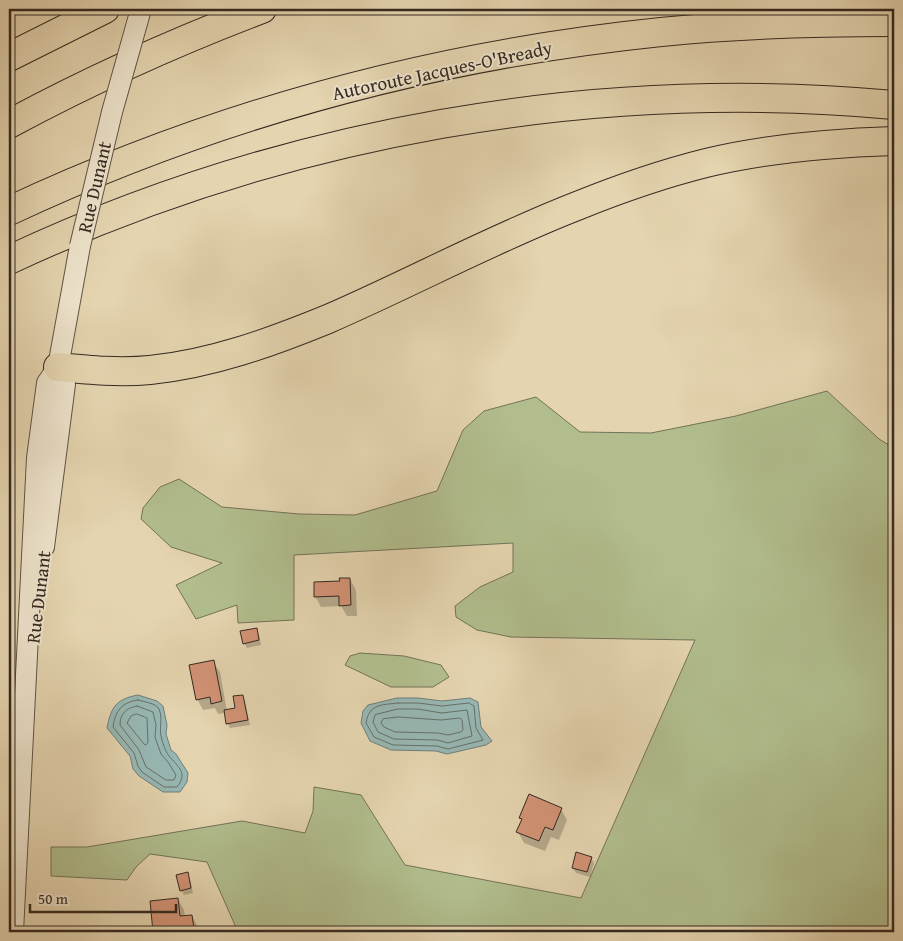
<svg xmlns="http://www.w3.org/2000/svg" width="903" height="941" font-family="'Gentium Book Plus',serif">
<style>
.green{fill:#b1bd8d;stroke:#727357}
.water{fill:#97b7b3;stroke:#6f7e79}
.shadow{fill:#0003}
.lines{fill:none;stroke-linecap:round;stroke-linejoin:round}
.shore{stroke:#66706a;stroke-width:1}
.building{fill:#d39376;stroke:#342921}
.minor-casing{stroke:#605444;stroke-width:22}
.highway-casing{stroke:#342921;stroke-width:30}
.minor{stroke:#ede3cb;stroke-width:20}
.highway{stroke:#e4d4af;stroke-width:28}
.minor-bridge-casing{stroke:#605444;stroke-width:22;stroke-linecap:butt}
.minor-bridge{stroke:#ede3cb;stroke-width:20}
.labels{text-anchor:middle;stroke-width:4;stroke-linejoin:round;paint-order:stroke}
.street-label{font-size:19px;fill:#342921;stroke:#ede3cb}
</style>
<rect width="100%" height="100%" fill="#e4d4af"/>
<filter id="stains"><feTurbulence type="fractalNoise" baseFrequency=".004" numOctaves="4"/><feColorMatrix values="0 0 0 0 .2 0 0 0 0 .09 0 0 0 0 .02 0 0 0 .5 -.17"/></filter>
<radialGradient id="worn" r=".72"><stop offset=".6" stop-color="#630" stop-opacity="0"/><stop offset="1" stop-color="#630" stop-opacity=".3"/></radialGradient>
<path class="green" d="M827,391L879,439L894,448V932H238L207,862L150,854L136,867L127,880L51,876V847H87L242,821L305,833L313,811L314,787L361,795L405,865L581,898L695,640L511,637L477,630L456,617L455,606L480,587L513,572V543L294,555V620L238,623L237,605L196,619L176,585L222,563L171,547L141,519L143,508L160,487L179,479L222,507L299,514L355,515L437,491L463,430L484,411L536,397L580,432L651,433L736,416Z
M360,653L404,656L441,665L449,677L433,687H391L345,665L350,656Z"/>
<path class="water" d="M138,695L157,701L163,706L167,725L166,734L171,750L176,754L188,773L187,782L180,792H163L139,776L133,769L130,756L107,728C111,707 116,699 138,695Z
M397,698H418L442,701L470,698L478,702L481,727L492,741L486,745L447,754L436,751L391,750L370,741L361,723L363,711L368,705Z"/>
<path class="shadow" d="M350,579L356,590L357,616H347L341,606L321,607L315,596L341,582Z
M256,629L259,634L261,645L247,648L244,643Z
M213,662L220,672L227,711L237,709L242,696L245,701L250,725L230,728L227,723L225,713L218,714L215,708L203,710L197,699Z
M561,809L567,820L559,840L551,837L545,851L524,843L518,832L523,821L521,817Z
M591,858L594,863L590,877L576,873L573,868Z
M187,874L190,879L193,893L184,895L181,890Z
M178,899L184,910L185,917L192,916L198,927V932H154L151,902Z"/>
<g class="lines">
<path class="shore" d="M138,700C144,702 156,703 159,709C163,718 159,728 161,736C162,741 164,747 166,751C172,764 191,770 177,787H164L142,772L138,766L134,753L113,727C115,711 122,702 138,700Z
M398,703H418L442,706L469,703L474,706L476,728L483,740L448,749L437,746L393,745L374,737L366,723C369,704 381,705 398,703Z
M137,706L153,712L156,725L155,737L161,754L168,762L176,775L174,780H166L146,767L139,750L120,725C120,714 126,708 137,706Z
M398,709H417L442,713L467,710L472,736L448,743L437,740L394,739L378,732L373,722L375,715Z
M137,714L147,718L148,742L146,745L144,744L127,723L131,716Z
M399,717L441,720L460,718L462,720L463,730L461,732L448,735L438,733L395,732L384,727L381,723L383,719Z"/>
</g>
<path class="building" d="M339,578H350L351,605L339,606V596L314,597V582L340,581Z
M257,628L259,640L243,644L240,631Z
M214,660L222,701L211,704L210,697L196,700L189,665Z
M243,695L248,720L226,724L224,710L235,708L233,696Z
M529,794L562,808L553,830L545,827L539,841L516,832L522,819L519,818Z
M576,852L592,857L587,872L572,868Z
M188,872L191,888L180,891L176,875Z
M178,898L180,916L192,915L194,929L153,932L150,901Z"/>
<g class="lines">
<defs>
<path id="minor" d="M44,547L65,384L58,367
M13,932L37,458L47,383L58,367L80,246"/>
<path id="highway" d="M9,57L105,9
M9,124C91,80 175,42 262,9
M9,211C214,115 435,55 661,32C738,24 816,22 894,22
M9,260C282,132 593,77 894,105
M58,367C89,370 119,373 150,370C211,364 272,342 328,319C411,283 492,239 577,206C619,189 662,174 706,163C768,148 831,143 894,141"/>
</defs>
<use href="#minor" class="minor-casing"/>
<use href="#highway" class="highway-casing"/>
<use href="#minor" class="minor"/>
<use href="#highway" class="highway"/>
<defs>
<path id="minor-bridge" d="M80,246L112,112L141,9"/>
</defs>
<use href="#minor-bridge" class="minor-bridge-casing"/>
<use href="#minor-bridge" class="minor-bridge"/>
</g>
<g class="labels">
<g class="street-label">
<text transform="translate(442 70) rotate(-12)" y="7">Autoroute Jacques-O'Bready</text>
<text transform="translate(94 187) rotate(-77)" y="7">Rue Dunant</text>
<text transform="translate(38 597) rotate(-83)" y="7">Rue Dunant</text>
</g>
</g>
<rect width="903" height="941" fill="none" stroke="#e4d4af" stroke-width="30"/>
<rect x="10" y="10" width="883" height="921" fill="none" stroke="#342921" stroke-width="2.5"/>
<rect x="15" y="15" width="873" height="911" fill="none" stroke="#342921"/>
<path d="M30 904v8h146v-8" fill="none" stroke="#342921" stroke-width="2.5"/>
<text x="38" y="904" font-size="15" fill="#342921" stroke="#ede3cb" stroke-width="4" paint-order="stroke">50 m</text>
<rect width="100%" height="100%" filter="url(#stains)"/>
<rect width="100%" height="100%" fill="url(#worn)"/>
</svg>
